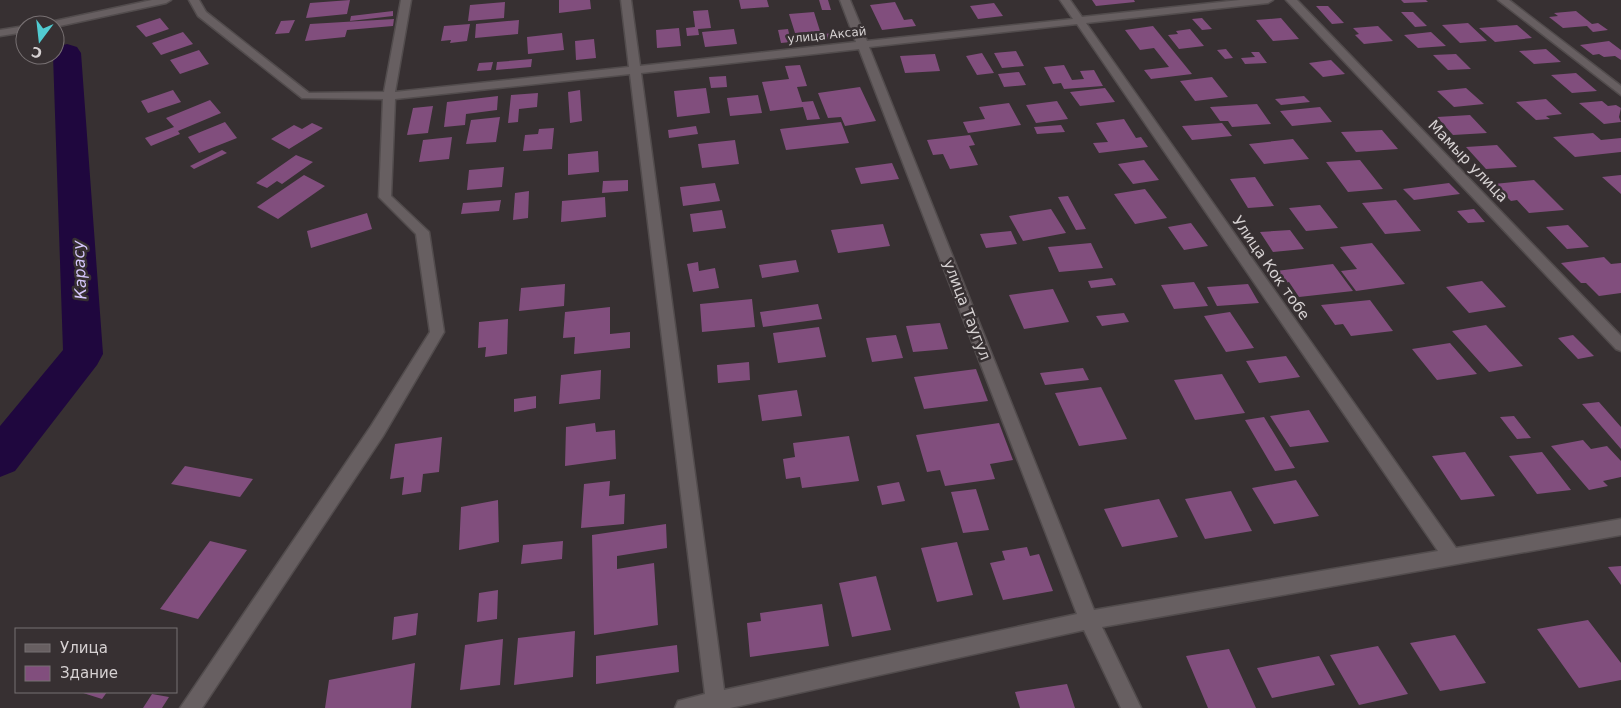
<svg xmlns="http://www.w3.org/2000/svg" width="1621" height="708" font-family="'DejaVu Sans',sans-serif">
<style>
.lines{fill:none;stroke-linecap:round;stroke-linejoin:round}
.river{fill:#1f073e;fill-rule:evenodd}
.building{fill:#814e7d}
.minor-casing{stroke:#524c4d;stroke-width:3}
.minor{fill:#675f61;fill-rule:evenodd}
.labels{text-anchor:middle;stroke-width:5;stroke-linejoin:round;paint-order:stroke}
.far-street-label{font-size:12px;fill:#d6d1d2;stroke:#373032}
.street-label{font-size:15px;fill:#d6d1d2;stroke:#373032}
.water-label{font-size:16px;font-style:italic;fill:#d5c6fc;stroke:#373032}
</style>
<rect width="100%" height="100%" fill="#373032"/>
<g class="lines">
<path class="river" d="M67,44L77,47L81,53L103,354L97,365L15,471L0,477V426L63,350L53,55H55L57,47Z"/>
</g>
<path class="building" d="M350,0L347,14L306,18L310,3Z
M559,0H590L591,9L559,13Z
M739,0H767L769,7L741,9Z
M819,0H828L831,10H822Z
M1092,0H1134L1135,2L1096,6Z
M1401,0H1426L1428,2L1404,3Z
M505,2L504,18L468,21L470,5Z
M895,2L904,20L912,19L916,26L882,30L870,5Z
M994,3L1003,16L978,19L970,6Z
M1316,6H1328L1344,23L1332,24Z
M708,10L711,28L698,29L699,35L687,36L686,28L695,27L693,11Z
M393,11V16L350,21L351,16Z
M1576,11L1592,24L1598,23L1608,30L1593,32L1587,26L1563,28L1549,17L1558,16L1554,13Z
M814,12L820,31L795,33L789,14Z
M1401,12H1413L1427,26L1415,27Z
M160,18L169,29L146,37L136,26Z
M1202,18L1212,29L1202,30L1192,19Z
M1281,18L1299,39L1273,41L1256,20Z
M394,19L393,26L347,30L345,37L305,41L310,24Z
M295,20L289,33L275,34L281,21Z
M519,20L518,34L475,38L476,24Z
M1468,23L1487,41L1460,43L1442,25Z
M470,24L467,41L450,43L451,40L441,41L444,26Z
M1517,25L1532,38L1495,42L1479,28Z
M1153,26L1192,74L1151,79L1144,70L1169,67L1154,48L1140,50L1125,30Z
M1378,26L1393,41L1364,44L1355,35L1359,34L1353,28Z
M679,28L681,46L657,48L656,30Z
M734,29L737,44L705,47L702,32Z
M788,29L791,42L781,43L778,30Z
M1190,29L1204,46L1179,49L1168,35L1178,34L1176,31Z
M183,32L193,44L161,55L152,43Z
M841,32L843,37L826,39L824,34Z
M1431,32L1446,46L1418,48L1404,35Z
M562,33L564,50L528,54L527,37Z
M594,39L596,58L576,60L575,41Z
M1609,41L1621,50V60L1615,56L1604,57L1599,54L1593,55L1580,45Z
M1226,49L1233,58L1225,59L1217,50Z
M1546,49L1561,62L1534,64L1519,51Z
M199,50L209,64L180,74L170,60Z
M1016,51L1024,66L1002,68L994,53Z
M1251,52H1259L1267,63L1245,64L1241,58L1255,57Z
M982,53L994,73L977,75L966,56Z
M935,54L940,71L905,73L900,56Z
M1456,54L1471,69L1448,70L1433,55Z
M532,59L531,67L496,70L497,62Z
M1331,60L1345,74L1323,77L1309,63Z
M493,62L491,70L477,71L479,63Z
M800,65L807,86L797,87L802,102L813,101L820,119L807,120L803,107L770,111L762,82L789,79L785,66Z
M1064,65L1072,80L1084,79L1080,71L1094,70L1103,86L1064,89L1061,83L1053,84L1044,67Z
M1019,72L1026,85L1004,87L998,74Z
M1576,73L1597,91L1572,93L1551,75Z
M726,76L727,87L711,88L709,77Z
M1212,77L1228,97L1195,101L1180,81Z
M860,87L876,121L845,126L841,117L828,118L818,93Z
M706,88L710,113L677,117L674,91Z
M1105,88L1115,102L1080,106L1070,92Z
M1466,88L1484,104L1454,107L1437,91Z
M173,90L181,102L148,113L141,101Z
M580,90L582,121L570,123L568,92Z
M538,93L537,107L519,109L518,122L508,123L511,95Z
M758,95L762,113L730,116L727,98Z
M498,96L497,110L466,114L465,125L444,127L447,102Z
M1304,96L1310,102L1281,105L1275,99Z
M1546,99L1562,114L1546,116L1550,119L1536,120L1516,102Z
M210,100L221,113L178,131L180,134L151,146L145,138L174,127L166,118Z
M1057,101L1068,119L1036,123L1026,105Z
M1602,101L1608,106L1616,105L1621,108L1619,117L1621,122L1604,124L1579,103Z
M1009,103L1021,125L968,133L963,122L985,119L979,107Z
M1257,104L1271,124L1232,127L1228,121H1220L1210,107Z
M433,106L428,133L407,135L413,108Z
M1320,107L1332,122L1292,126L1280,111Z
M1470,115L1487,133L1453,135L1437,117Z
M500,117L496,142L466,144L471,120Z
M1124,119L1136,138L1141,137L1148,147L1099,153L1093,143L1108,142L1096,123Z
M225,122L237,138L199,153L188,137Z
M841,122L849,143L786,150L780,129Z
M312,123L323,128L289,149L271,139L294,125L302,129Z
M1222,123L1232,136L1192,140L1182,126Z
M1061,125L1065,132L1037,134L1034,127Z
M696,126L698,134L669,138L668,130Z
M554,128L552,149L523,151L525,135L538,134L539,129Z
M1382,130L1398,149L1356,152L1341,132Z
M1593,133L1601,140L1621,138V152L1575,157L1553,137Z
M970,135L975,145L969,146L978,165L950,169L943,154L933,155L927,140Z
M452,137L449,159L419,162L423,140Z
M1293,139L1309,159L1264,164L1249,144Z
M735,140L739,164L702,168L698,144Z
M1497,145L1517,167L1486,169L1466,147Z
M222,150L227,153L194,169L190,166Z
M598,151L599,172L568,175V154Z
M296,155L313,162L282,184L277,181L267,188L256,183Z
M1144,160L1159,180L1133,184L1118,164Z
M1360,160L1383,189L1348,192L1326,162Z
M892,163L899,179L861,184L855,168Z
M504,167L502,187L467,190L469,170Z
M304,175L325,186L278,219L257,207Z
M1621,175V194L1602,177Z
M1255,177L1274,206L1248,208L1230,179Z
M628,180V191L602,193L603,181Z
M1534,180L1564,210L1529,213L1517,200L1511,201L1494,184Z
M715,183L720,201L683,206L680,187Z
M1449,183L1460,194L1414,200L1403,189Z
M1145,189L1167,218L1135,224L1114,194Z
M529,191L528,218L513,220L515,193Z
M1068,196L1086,229L1076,230L1058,197Z
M605,197L606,217L561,222L562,201Z
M501,200L499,211L461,214L463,203Z
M1396,200L1421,231L1385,234L1362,203Z
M1320,205L1338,228L1306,231L1289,208Z
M1051,209L1066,233L1023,241L1009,216Z
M1474,209L1485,222L1468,223L1457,211Z
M722,210L726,228L693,232L690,214Z
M367,213L372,229L311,248L307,231Z
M1191,223L1208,246L1184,250L1168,227Z
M883,224L890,246L838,253L831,230Z
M1568,225L1589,247L1567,249L1546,227Z
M1290,230L1304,249L1273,252L1260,232Z
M1011,231L1017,244L986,248L980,234Z
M1091,243L1103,268L1059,272L1048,247Z
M1372,243L1405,284L1356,291L1341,271L1357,269L1340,247Z
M1604,257L1611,264L1621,263V293L1599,296L1586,283H1581L1561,263Z
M796,260L799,272L762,278L759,265Z
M698,262L699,271L715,268L719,288L693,292L687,264Z
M1333,264L1353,291L1299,297L1289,282L1284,283L1276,271Z
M1112,278L1116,285L1091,288L1088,281Z
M1482,281L1506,307L1469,313L1446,287Z
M1194,282L1208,306L1174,309L1161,285Z
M565,284L564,306L519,311L521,288Z
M1248,284L1259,303L1217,306L1207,287Z
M1053,289L1069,322L1024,329L1009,295Z
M752,299L755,327L702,332L700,304Z
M1370,300L1393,331L1351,336L1343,324L1335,325L1321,305Z
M818,304L822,319L763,327L760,312Z
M610,307V334L630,332V348L574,354L575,337L563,338L565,312Z
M1230,312L1254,348L1226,352L1204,316Z
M1124,313L1129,322L1102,326L1096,316Z
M508,319L507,354L485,357L486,347L478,348L479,322Z
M940,323L948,349L913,352L906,326Z
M1486,325L1523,366L1489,372L1452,331Z
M819,327L826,357L778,363L773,333Z
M896,335L903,358L872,362L866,338Z
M1573,335L1594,356L1578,359L1558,338Z
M1450,343L1477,374L1437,380L1412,349Z
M1286,356L1300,377L1259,383L1246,361Z
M749,362L750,380L718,383L717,365Z
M1083,368L1089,380L1045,385L1040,373Z
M976,369L988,401L924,409L914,377Z
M601,370L600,399L559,404L561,375Z
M1222,374L1245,413L1195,420L1174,380Z
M1101,387L1127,439L1079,446L1055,393Z
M797,390L802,416L762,421L758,395Z
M536,396V408L514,412V399Z
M1599,402L1621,427V449L1582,404Z
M1309,410L1329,442L1290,447L1270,416Z
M1514,416L1531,438L1517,439L1500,417Z
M1264,417L1295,468L1275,471L1245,420Z
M595,423L596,432L615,430L616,459L565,466L566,427Z
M999,423L1013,460L990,464L995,479L945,486L940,470L927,472L916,435Z
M849,436L859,481L802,488L800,477L786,479L783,459L795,457L793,443Z
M442,437L439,472L423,474L421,492L402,495L404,477L390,479L395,444Z
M1583,440L1591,449L1607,446L1621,461V477L1603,481L1608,486L1589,490L1551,446Z
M1465,452L1495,496L1461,500L1432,456Z
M1542,452L1571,490L1537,494L1509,456Z
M185,466L253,479L240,497L171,484Z
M1296,480L1319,516L1274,524L1252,488Z
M610,481L609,496L625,494L624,524L581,528L584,484Z
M899,482L905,501L882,505L877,486Z
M976,489L989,530L963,533L951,492Z
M1231,491L1252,531L1205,539L1185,499Z
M1159,499L1178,537L1122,547L1104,509Z
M498,500L499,542L459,550L461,507Z
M666,524L667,548L617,556V569L654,563L658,625L594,635L592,535Z
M210,541L247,550L198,619L160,609Z
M563,541L562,559L521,564L523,545Z
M957,542L973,595L937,602L921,548Z
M1027,547L1030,556L1039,554L1053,591L1003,600L990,563L1005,560L1002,551Z
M1621,566V585L1608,567Z
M876,576L891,630L852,637L839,583Z
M498,590L497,619L477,622L479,593Z
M822,604L829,646L750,657L747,623L761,621L760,613Z
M418,613L416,635L392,640L394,617Z
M1588,620L1621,663V680L1579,688L1537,629Z
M575,631L573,677L514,685L518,638Z
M1455,635L1486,683L1440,691L1410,643Z
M503,639L500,685L460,690L465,645Z
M677,645L679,672L596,684V656Z
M1378,646L1408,694L1359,705L1330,655Z
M1229,649L1256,708H1208L1186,656Z
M1319,656L1335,685L1272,698L1257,668Z
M415,663L411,708H325L329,680Z
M1067,684L1075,708H1020L1015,692Z
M80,692H107L102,699Z
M152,694L169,697L162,708H143Z"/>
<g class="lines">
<defs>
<path id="minor" d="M152,0H171L166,3L55,27V25H45L50,22Z
M189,0H199L206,12L309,93L384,92L401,0H411L395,92L629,67L621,0H631L640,66L856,42L840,0H850L867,41L1073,19L1060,0H1070L1082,17L1240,0H1273L1268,3L1086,23L1456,548L1621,519V535L1102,627L1141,708H1121L1084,630L730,708H675L678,701L705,694L630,74L395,99L391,196L429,232L444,332L383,436L202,708H180L371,426L430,332L416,234L379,197L383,99L302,98L198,16ZM1077,24L1438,551L1094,610L869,47ZM859,49L1077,614L724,690L641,73Z
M1286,0H1297L1621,336V351L1616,349Z
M1498,0H1509L1621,86V95Z
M25,26V32L0,36V30Z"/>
</defs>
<use href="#minor" class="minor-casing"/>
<use href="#minor" class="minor"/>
</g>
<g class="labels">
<g class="far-street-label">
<text transform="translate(827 35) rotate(-6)" y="4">улица Аксай</text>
</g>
<g class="street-label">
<text transform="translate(1468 161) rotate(46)" y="5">Мамыр улица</text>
<text transform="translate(1271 268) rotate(55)" y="5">Улица Кок тобе</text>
<text transform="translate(967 310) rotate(69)" y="5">улица Таугул</text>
</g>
<g class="water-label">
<text transform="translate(79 270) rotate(-93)" y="6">Карасу</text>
</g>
</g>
<rect x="15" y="628" width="162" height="65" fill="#373032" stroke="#777072"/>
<rect x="25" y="644" width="25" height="8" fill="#675f61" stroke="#777072"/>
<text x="60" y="653" font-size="15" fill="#d6d1d2">Улица</text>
<rect x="25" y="666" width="25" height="15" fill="#814e7d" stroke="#777072"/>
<text x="60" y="678" font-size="15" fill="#d6d1d2">Здание</text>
<g transform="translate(40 40) rotate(195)"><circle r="24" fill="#373032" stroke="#777072"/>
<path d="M0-4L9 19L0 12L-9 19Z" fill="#51ccd2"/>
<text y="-8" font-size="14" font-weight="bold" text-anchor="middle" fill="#d6d1d2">С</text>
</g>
</svg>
